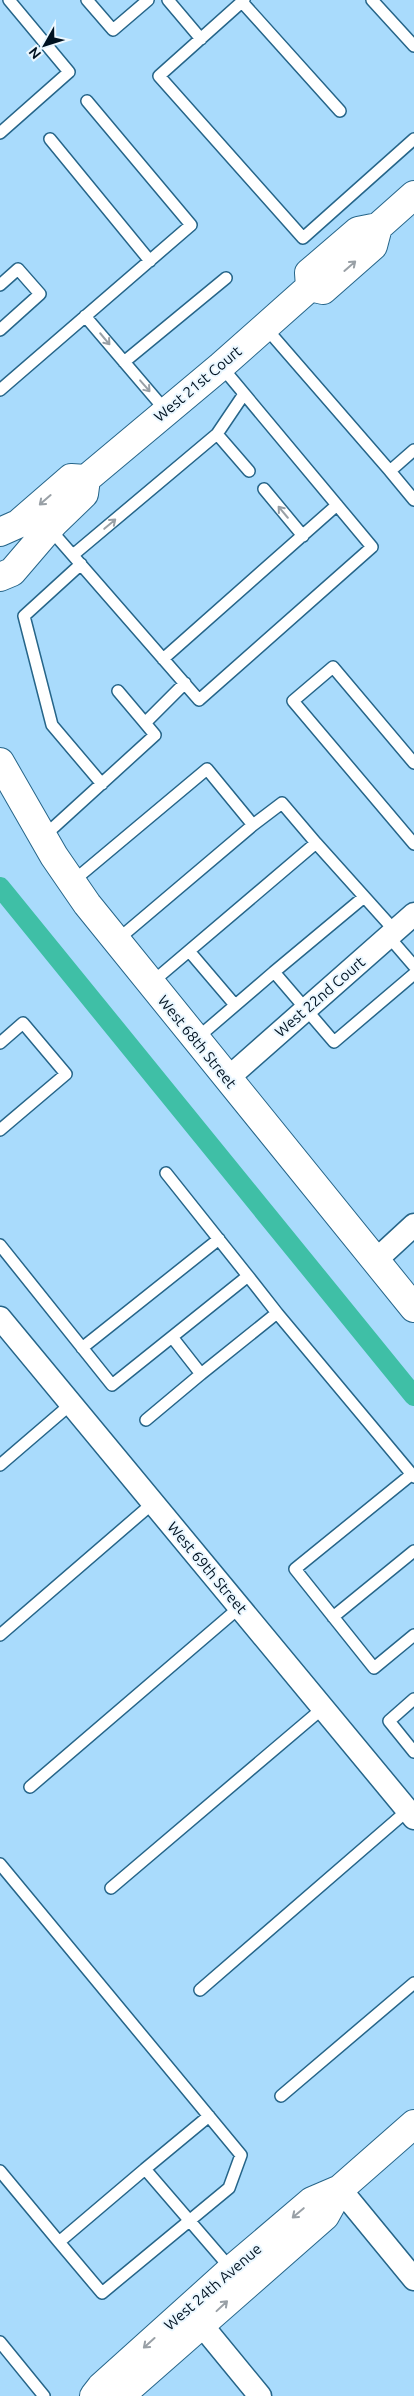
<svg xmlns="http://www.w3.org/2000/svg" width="414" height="2396" font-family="Ubuntu,sans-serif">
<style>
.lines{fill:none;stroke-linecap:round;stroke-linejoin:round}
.canal{stroke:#3fbfa6;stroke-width:20}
.service-casing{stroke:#266589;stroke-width:14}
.minor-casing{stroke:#266589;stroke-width:25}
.tertiary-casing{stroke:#266589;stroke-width:30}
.secondary-casing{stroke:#266589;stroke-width:30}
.service{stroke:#fff;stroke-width:11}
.minor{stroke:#fff;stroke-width:22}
.tertiary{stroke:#fff;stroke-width:28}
.secondary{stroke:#fff;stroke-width:28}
.oneway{stroke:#99a0a6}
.labels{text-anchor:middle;stroke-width:4;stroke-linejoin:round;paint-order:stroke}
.street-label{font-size:15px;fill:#001221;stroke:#eaf7ff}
</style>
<rect width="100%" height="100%" fill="#a9dbfc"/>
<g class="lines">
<path class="canal" d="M0,887L414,1396"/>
<defs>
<path id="service" d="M87,0L113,30L148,0
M168,0L201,39
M244,0L159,76L303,238L414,139
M372,0L414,46
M242,2L340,111
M0,133L69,72L9,0
M50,139L150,261
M0,285L18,269L40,294L0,330
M85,316L166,411
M265,327L390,471L414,450
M124,362L226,278
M0,390L191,225L87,101
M244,394L217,434L249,471
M390,471L414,500
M264,489L303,536
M49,528L199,700L372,547L221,366
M73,555L217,434
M81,564L24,616L52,725L102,784
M163,659L337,505
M118,691L145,723
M414,763L333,667L293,701L414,844
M253,825L282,803L316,843
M43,837L155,735L145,723L185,683
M72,882L207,769L253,825L116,941
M389,937L414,966
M189,951L235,1005
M274,972L364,897
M150,984L316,843L395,931
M196,1039L274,972L334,1042L414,974
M0,1043L23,1023L66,1074L0,1130
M0,1245L112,1385L248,1276L166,1173
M277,1313L414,1477
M82,1348L219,1239
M201,1374L277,1313L248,1276
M146,1420L201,1374L172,1337
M0,1465L71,1404
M412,1474L295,1569L374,1668L414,1635
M333,1617L414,1551
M0,1635L153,1503
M414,1699L389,1721L414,1752
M30,1787L240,1607
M0,1864L241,2155L229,2188L102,2293L59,2242
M111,1888L323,1708
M200,1990L408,1810
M281,2096L414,1983
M145,2169L209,2116
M0,2171L59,2242L145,2169L232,2270
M0,2342L44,2396"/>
<path id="minor" d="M227,1079L414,914
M375,1261L414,1225
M0,1318L414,1818
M340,2189L414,2279
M191,2312L260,2396"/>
<path id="tertiary" d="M310,287L309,273L358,231L378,227L414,195
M310,287L323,290L373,246L378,227
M0,532L18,524L71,478L86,479
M0,577L12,572L54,523L84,494L86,479L221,366L310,287
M94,2396L101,2387L232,2269L312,2201L340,2189L414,2124
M120,2396L325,2216L340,2189"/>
<path id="secondary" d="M0,762L54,856L87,904L414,1308"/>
</defs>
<use href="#service" class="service-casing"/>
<use href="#minor" class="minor-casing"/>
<use href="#tertiary" class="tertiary-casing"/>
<use href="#secondary" class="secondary-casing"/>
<use href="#service" class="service"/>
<use href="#minor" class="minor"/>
<use href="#tertiary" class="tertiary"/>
<use href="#secondary" class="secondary"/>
</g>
<defs><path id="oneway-shaft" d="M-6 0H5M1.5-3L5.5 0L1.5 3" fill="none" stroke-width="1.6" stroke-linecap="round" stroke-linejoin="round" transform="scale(1.25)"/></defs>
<g class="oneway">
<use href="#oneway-shaft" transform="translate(350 266) rotate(-41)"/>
<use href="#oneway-shaft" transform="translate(105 339) rotate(50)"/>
<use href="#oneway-shaft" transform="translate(145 386) rotate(49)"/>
<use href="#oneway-shaft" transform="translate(45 500) rotate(139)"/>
<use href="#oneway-shaft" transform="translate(283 512) rotate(-130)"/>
<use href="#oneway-shaft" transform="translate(110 524) rotate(-40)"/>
<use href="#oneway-shaft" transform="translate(298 2213) rotate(140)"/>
<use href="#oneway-shaft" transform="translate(222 2306) rotate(-43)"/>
<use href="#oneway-shaft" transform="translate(149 2343) rotate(138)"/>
</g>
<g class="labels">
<g class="street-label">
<text transform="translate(198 384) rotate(-40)" y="5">West 21st Court</text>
<text transform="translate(320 997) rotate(-41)" y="5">West 22nd Court</text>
<text transform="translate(197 1042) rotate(51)" y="5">West 68th Street</text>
<text transform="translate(207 1568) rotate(50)" y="5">West 69th Street</text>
<text transform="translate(213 2287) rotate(-41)" y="5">West 24th Avenue</text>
</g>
</g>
<g transform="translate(45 45) rotate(231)" stroke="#eaf7ff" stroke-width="4" paint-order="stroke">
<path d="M0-4L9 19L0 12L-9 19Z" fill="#001221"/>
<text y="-8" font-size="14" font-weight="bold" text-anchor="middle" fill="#001221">N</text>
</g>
</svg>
